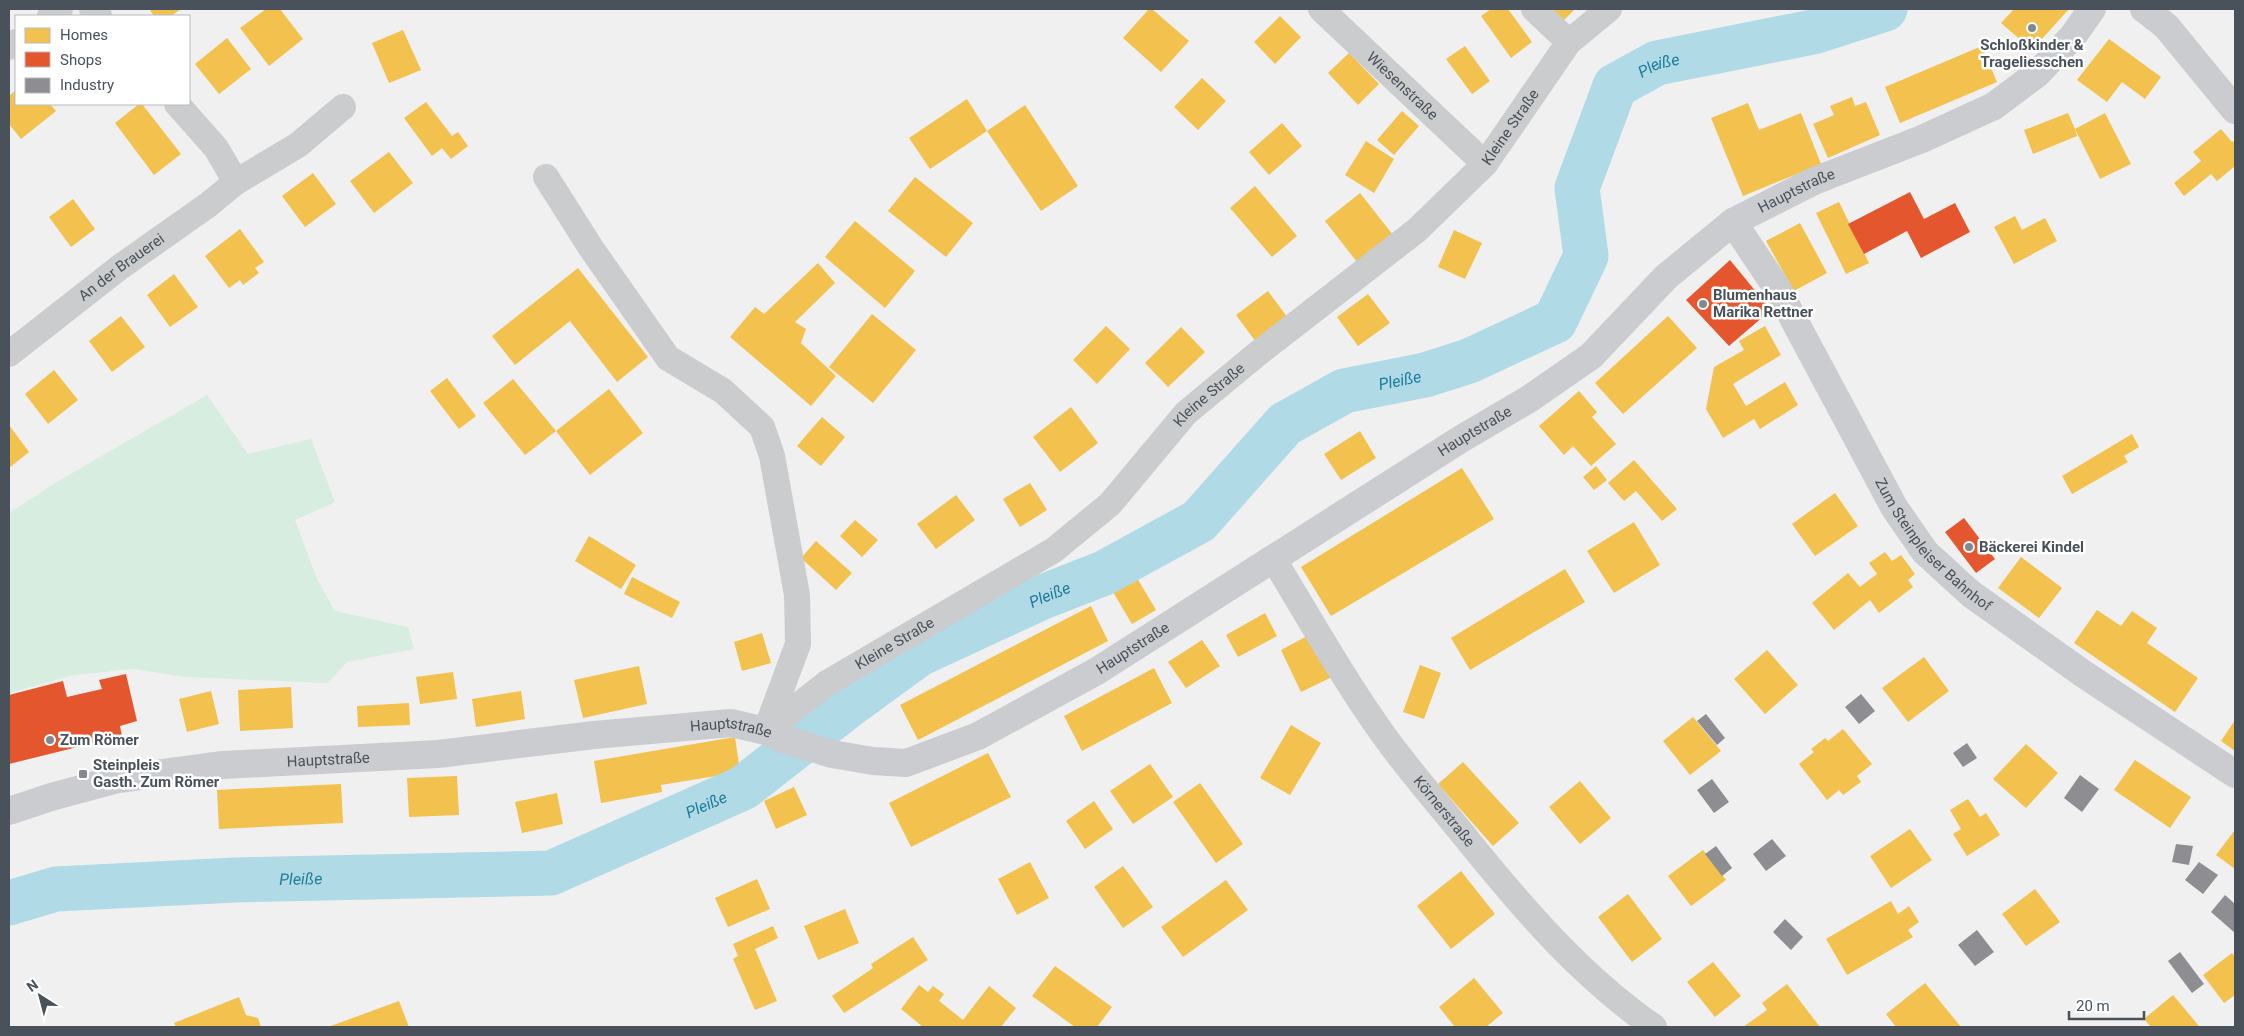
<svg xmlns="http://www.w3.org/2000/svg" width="2244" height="1036" font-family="Roboto,sans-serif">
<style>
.green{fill:#d7ede0}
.homes{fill:#f2c14e}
.shops{fill:#e4572e}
.industry{fill:#8d8d92}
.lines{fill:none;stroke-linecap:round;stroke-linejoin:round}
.river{stroke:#b0dae6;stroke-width:45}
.street{stroke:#caccce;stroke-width:26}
.secondary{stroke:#cbcccf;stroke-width:28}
.poi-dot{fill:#83898e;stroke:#fff;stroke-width:2}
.labels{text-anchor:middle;stroke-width:5;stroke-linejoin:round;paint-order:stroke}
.poi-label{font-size:15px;font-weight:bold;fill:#49525a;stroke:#fff;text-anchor:start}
.street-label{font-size:15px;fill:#49525a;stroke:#fff}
.water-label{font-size:16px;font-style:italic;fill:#1d7c9a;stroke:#fff}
</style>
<rect width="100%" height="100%" fill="#f0f0f0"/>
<path class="green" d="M207,395L248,454L311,439L335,502L295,520L317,579L335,611L408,627L414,649L347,662L328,683L185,677L134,669L74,675L9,693V513L55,483Z"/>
<path class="homes" d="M149,9H181L171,16H154Z
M266,9H280L303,39L269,66L240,28Z
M1149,9H1152L1189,41L1161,72L1123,38Z
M1491,9H1508L1532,42L1511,58L1481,16Z
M1548,9H1575L1562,22Z
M2014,9H2069L2032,50L2001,23Z
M1280,16L1301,37L1275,64L1254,42Z
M403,30L421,70L389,83L372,43Z
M227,38L251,69L219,94L195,64Z
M2109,39L2161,77L2145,99L2122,82L2107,102L2077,80Z
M1465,46L1490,81L1472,94L1446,59Z
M1982,46L1997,82L1900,123L1885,87Z
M1349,53L1379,84L1358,105L1328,73Z
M1202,78L1226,101L1198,130L1174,107Z
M16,90V104H50L56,111L21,139L9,124V96Z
M1852,97L1855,106L1866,102L1880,135L1828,158L1813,124L1834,115L1830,106Z
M967,99L987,131L1025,105L1078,186L1041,211L987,131L930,169L909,138Z
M426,102L452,136L458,132L468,146L451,159L442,148L432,156L404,118Z
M1748,103L1759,130L1801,113L1821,164L1743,196L1711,118Z
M139,104H142L181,154L154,175L115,123Z
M1402,111L1419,126L1394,155L1377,140Z
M2068,113L2075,129L2105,113L2131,164L2100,179L2075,129L2077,136L2033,154L2024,130Z
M1282,123L1302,146L1269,175L1249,152Z
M2221,129L2232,142L2233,141L2235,143V166L2217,181L2211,174L2184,196L2174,183L2201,161L2193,152Z
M1366,141L1394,159L1374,193L1345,175Z
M389,152L413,183L374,213L350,181Z
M313,173L336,204L305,227L282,196Z
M915,177L973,223L946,257L888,211Z
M1255,186L1297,236L1272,257L1230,208Z
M1360,193L1393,235L1357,262L1325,221Z
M73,199L95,229L71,247L49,217Z
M1839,202L1869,263L1846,274L1816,213Z
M2015,216L2022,230L2045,218L2057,241L2014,264L1994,227Z
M855,221L915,271L885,308L825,257Z
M1800,223L1827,273L1794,291L1766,241Z
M240,229L264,262L255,268L259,273L243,285L240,280L229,288L205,256Z
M1454,230L1482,243L1465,279L1438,267Z
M818,263L835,283L795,322L806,329L801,343L836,376L811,406L730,337L755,307L764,314Z
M578,268L648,357L617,382L570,321L515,365L492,336Z
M174,274L198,307L170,327L147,295Z
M1268,291L1288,318L1256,342L1236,315Z
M1368,294L1390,323L1358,346L1337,317Z
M872,314L916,350L873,403L829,367Z
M121,316L145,347L112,372L89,341Z
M1668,316L1697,348L1623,414L1595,383Z
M1106,326L1130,349L1097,384L1073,360Z
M1765,326L1781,355L1733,384L1746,406L1785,382L1798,405L1760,429L1754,419L1723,438L1706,409L1714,367L1744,350L1739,341Z
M1181,327L1205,352L1168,387L1145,363Z
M54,370L78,400L48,424L25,394Z
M447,378L476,416L459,429L430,391Z
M513,379L556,431L609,389L643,433L590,475L556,431L525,455L483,403Z
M1579,391L1597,412L1592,417L1616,444L1591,466L1573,446L1564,455L1539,426Z
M1071,407L1098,443L1060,472L1033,437Z
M822,417L845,437L821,466L797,446Z
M9,425L29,452L9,468Z
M1360,431L1376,458L1341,480L1324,454Z
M2132,434L2139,447L2124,456L2128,462L2072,494L2062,476Z
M1634,460L1677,509L1662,521L1636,491L1624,501L1608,483Z
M1596,466L1607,480L1594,490L1583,477Z
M1462,468L1494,519L1331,616L1301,567Z
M1030,483L1047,510L1020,527L1003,499Z
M1835,493L1858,526L1815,556L1792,524Z
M956,495L975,520L936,549L917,524Z
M855,520L878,540L862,557L840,536Z
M1634,522L1660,565L1614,593L1587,551Z
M589,536L636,565L621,589L575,561Z
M816,541L852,573L836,590L801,558Z
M1885,552L1892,561L1901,555L1915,574L1908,580L1913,587L1879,613L1870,600L1834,630L1812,603L1848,573L1860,587L1877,574L1869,563Z
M2021,557L2062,588L2039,618L1998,588Z
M1565,569L1585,602L1470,670L1451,638Z
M632,577L680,602L672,618L624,594Z
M1137,578L1156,610L1132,624L1113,592Z
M1091,606L1108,641L918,740L900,705Z
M2097,610L2121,626L2132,611L2157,628L2147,643L2198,678L2175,712L2074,643Z
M1265,613L1277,636L1238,657L1226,635Z
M762,633L771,663L742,671L734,642Z
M1311,634L1332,677L1301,692L1281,650Z
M1202,640L1220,666L1186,688L1168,662Z
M1767,650L1798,685L1765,714L1734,679Z
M1924,657L1949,691L1908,722L1882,688Z
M1420,665L1441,673L1424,719L1403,712Z
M639,666L647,704L583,718L574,680Z
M1154,668L1172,703L1082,751L1064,716Z
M453,672L457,699L420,704L416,677Z
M291,687L293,728L240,731L238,690Z
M211,691L219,724L187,732L179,699Z
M521,691L525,719L476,727L472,699Z
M409,703L410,725L358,727L357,706Z
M1693,717L1721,751L1690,775L1663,741Z
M2235,720V751L2221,741Z
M1291,725L1321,743L1290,795L1260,778Z
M1843,729L1872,764L1857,776L1861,782L1843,795L1839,790L1827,800L1799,764L1814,752L1811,749L1825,738L1828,741Z
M735,737L740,772L661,785L662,792L601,803L594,761Z
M2026,744L2058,773L2026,808L1993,779Z
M988,753L1011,797L911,847L889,803Z
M2135,760L2191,797L2170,828L2114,790Z
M1463,762L1519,823L1493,846L1438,784Z
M1150,764L1173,797L1133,824L1110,791Z
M457,776L459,815L409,817L407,778Z
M1580,781L1611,818L1580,844L1549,807Z
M1200,783L1243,844L1216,863L1173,802Z
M341,784L343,823L219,829L217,790Z
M794,787L807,815L776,829L764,801Z
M557,793L563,824L522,833L515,802Z
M1968,799L1980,817L1986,813L2000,835L1967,856L1953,834L1961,829L1950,810Z
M1094,801L1113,829L1085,849L1066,821Z
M1910,829L1932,860L1891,888L1870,856Z
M2235,830V869L2216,855Z
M1703,850L1726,880L1691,906L1668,876Z
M1030,862L1049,898L1017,915L998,879Z
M1123,866L1153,907L1123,928L1094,887Z
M1461,871L1495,914L1451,949L1417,906Z
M757,879L770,909L728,927L715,898Z
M1226,880L1248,910L1183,957L1161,927Z
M2035,889L2060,922L2026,946L2002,914Z
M1628,894L1662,939L1632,962L1598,917Z
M1891,901L1898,914L1909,906L1919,922L1908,930L1913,937L1847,975L1826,939Z
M845,909L859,943L818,960L804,926Z
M773,926L778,938L755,949L777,1001L755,1010L733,959L738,956L733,944Z
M913,937L928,960L844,1013L832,996L873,968L871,964Z
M2232,953L2235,957V995L2224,1003L2203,975Z
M1713,962L1741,996L1715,1017L1687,982Z
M1055,966L1112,1007L1097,1027H1075L1032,996Z
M1474,978L1503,1013L1486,1027H1455L1439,1007Z
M1925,983L1961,1027H1896L1886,1014Z
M1787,984L1820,1027H1743L1767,1010L1762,1003Z
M919,985L928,992L933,986L944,994L939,1001L963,1020L989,986L1016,1008L1001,1027H923L901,1009Z
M2173,995L2199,1026L2198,1027H2151L2144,1019Z
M239,997L246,1015L258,1018L261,1027H176L174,1023Z
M399,1001L409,1027H328Z"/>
<path class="shops" d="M1910,192L1924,219L1955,203L1970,232L1921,258L1907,231L1864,254L1848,224Z
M1730,260L1771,310L1729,346L1686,300Z
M1964,518L1995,559L1976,573L1945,532Z
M126,674L137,721L120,726L122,736L9,764V695L63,681L67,697L102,689L99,680Z"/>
<path class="industry" d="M1861,694L1875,711L1859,724L1845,707Z
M1706,714L1725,738L1717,745L1697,721Z
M1967,743L1977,758L1963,767L1953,753Z
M2080,775L2099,789L2082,812L2064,798Z
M1712,779L1729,802L1714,813L1697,790Z
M1772,839L1786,856L1766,871L1753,854Z
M2176,844L2193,846L2189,865L2172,862Z
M1716,846L1732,868L1722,876L1705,854Z
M2199,862L2218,875L2203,894L2185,880Z
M2225,895L2235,904V933L2211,912Z
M1785,919L1803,937L1791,950L1773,932Z
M1977,930L1994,952L1975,966L1958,945Z
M2180,952L2204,984L2192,993L2168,961Z"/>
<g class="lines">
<path class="river" id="s1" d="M9,903L56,889L235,880L551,873L743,788L849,705L919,654L1040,598L1104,573L1199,521L1285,424L1344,391L1425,375L1469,361L1555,321L1586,256L1577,188L1615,86L1657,63L1813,32L1885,9"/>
<g class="street">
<path d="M92,9L99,16"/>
<path id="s2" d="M1321,9L1485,164"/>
<path d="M1534,9L1569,42"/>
<path d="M50,16L60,9"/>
<path d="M9,47L16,42"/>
<path d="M177,104L216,148L236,182"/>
<path d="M546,177L591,248L668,358L723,391L762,427L772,456L797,595L798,644L766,730"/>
<path id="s3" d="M9,354L120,267L208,205L236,182L298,145L343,107"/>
<path id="s4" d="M1274,560C1310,619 1344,680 1385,737C1411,773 1442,808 1470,843C1525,911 1582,977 1654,1027"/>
<path id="s5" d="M766,731L827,683L1054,550L1110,504L1186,413L1256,355L1417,230L1485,164L1569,42L1609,9"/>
</g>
<g class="secondary">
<path d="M2144,9L2166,26L2235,110"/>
<path id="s6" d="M1733,222L1777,288L1894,507L1925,552L1971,594L2085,675L2235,774"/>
<path id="s7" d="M9,811L51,797L118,779L223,765L438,754L594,735L731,723L766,731L780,738L832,754L873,761L906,763L978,736L1097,671L1461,439L1529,399L1591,356L1666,277L1733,222L1814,181L1922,139L1994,106L2038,73L2073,36L2092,9"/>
</g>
</g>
<g class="poi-dot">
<circle cx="2032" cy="28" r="5"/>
<circle cx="1703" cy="304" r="5"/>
<circle cx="1969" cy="547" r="5"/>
<circle cx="50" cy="740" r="5"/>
<rect x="78" y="769" width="10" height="10" rx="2.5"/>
</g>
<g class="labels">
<g class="poi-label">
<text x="2032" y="50" text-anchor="middle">Schloßkinder &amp;<tspan x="2032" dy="17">Trageliesschen</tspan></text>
<text x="1713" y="300">Blumenhaus<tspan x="1713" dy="17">Marika Rettner</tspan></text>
<text x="1979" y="552">Bäckerei Kindel</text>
<text x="60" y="745">Zum Römer</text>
<text x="93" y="770">Steinpleis<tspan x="93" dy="17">Gasth. Zum Römer</tspan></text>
</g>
<g class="street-label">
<text dy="5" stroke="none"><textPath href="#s2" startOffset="112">Wiesenstraße</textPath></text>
<text dy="5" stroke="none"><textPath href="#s5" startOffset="966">Kleine Straße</textPath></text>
<text dy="5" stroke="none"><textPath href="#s7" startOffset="1975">Hauptstraße</textPath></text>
<text dy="5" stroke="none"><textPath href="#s3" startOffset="142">An der Brauerei</textPath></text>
<text dy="5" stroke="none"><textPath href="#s5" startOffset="561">Kleine Straße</textPath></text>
<text dy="5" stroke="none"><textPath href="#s7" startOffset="1570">Hauptstraße</textPath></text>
<text dy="5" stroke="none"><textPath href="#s6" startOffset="382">Zum Steinpleiser Bahnhof</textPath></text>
<text dy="5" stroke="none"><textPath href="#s5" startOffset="156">Kleine Straße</textPath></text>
<text dy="5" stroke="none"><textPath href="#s7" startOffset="1165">Hauptstraße</textPath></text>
<text dy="5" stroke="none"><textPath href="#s7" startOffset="730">Hauptstraße</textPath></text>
<text dy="5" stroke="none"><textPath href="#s7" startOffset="325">Hauptstraße</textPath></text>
<text dy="5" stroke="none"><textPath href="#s4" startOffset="304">Körnerstraße</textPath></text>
</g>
<g class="water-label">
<text dy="6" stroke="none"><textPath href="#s1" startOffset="2005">Pleiße</textPath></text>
<text dy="6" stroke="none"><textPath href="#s1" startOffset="1540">Pleiße</textPath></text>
<text dy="6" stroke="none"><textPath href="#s1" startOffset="1119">Pleiße</textPath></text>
<text dy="6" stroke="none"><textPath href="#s1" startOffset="714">Pleiße</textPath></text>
<text dy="6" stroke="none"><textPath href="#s1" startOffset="294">Pleiße</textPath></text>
</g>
</g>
<rect width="2244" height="1036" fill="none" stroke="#49525a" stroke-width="20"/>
<rect x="15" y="15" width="175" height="90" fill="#ffffff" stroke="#b6babd"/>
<rect x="25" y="28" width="25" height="15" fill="#f2c14e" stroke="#b6babd"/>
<text x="60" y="40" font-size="15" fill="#49525a">Homes</text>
<rect x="25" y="52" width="25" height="15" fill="#e4572e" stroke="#b6babd"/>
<text x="60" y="65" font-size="15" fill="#49525a">Shops</text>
<rect x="25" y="78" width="25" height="15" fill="#8d8d92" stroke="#b6babd"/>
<text x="60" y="90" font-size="15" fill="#49525a">Industry</text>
<g transform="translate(40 996) rotate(324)" stroke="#ffffff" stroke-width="4" paint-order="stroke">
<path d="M0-4L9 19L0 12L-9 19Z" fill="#49525a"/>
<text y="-8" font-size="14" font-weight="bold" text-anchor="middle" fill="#49525a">N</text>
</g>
<path d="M2069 1011v8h75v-8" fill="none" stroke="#49525a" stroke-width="2.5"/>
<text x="2076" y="1011" font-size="15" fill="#49525a" stroke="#ffffff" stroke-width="4" paint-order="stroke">20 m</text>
</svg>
